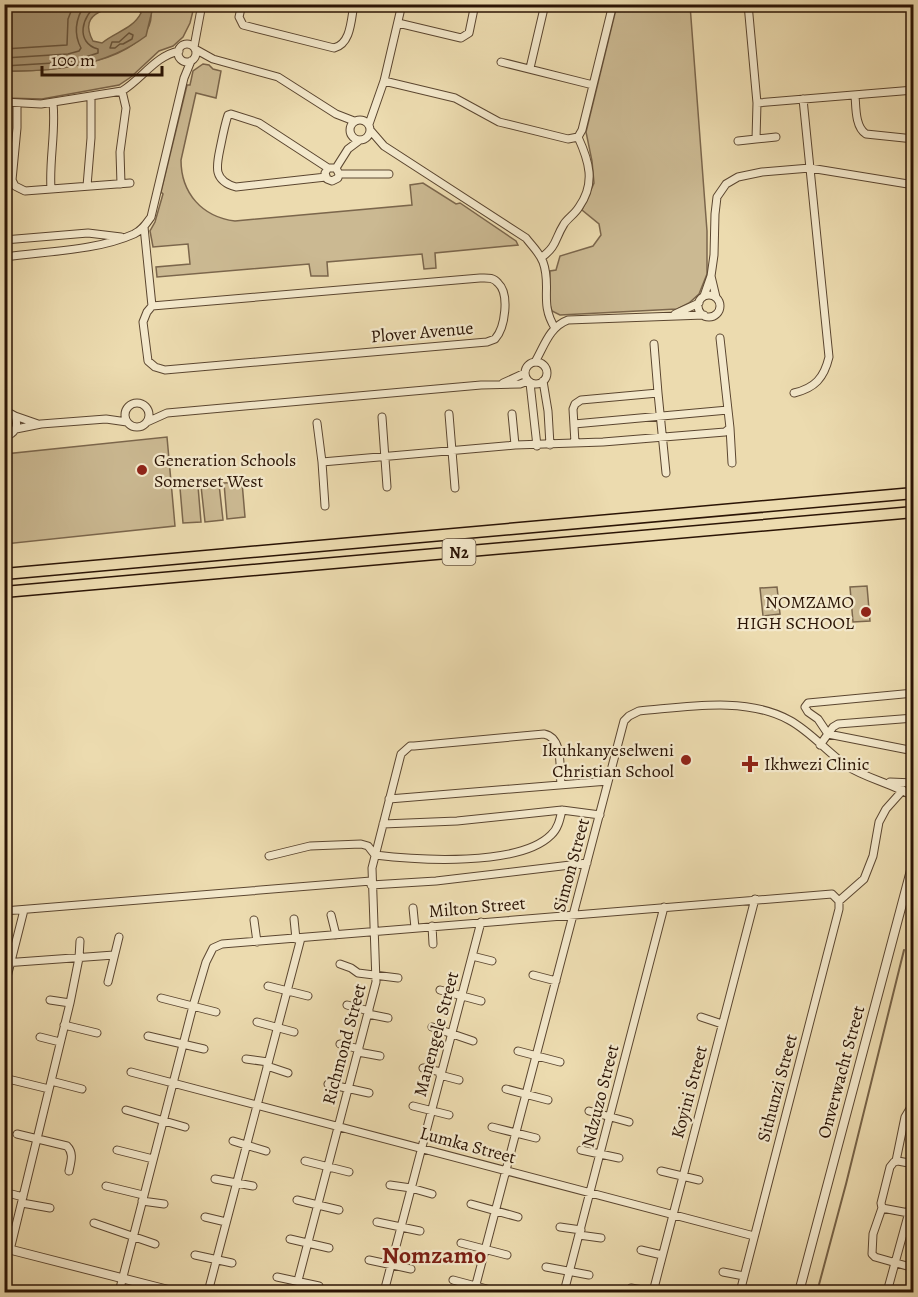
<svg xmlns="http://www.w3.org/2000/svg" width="918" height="1297" font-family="Alegreya,serif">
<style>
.green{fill:#cbb992;stroke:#7b664c;stroke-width:1.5}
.water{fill:#aa9775;stroke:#776348;stroke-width:1.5;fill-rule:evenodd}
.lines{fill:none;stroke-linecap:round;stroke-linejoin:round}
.shore{stroke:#6a563d;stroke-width:1.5}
.stream{stroke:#776348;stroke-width:2}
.minor-casing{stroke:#5b4630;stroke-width:9}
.tertiary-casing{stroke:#5b4630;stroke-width:10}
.trunk-casing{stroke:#2b1405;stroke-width:13}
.minor{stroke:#f3e8cb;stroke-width:7}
.tertiary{stroke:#f3e8cb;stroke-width:8}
.trunk{stroke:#ecdbaf;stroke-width:10}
.poi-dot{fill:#8f2418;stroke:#f3e8cb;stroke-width:2}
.labels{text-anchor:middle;stroke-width:4.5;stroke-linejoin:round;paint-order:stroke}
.shield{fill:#f3e8cb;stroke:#675440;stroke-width:1.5}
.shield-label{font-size:16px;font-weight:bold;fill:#2b1405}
.street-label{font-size:18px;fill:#2b1405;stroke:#f3e8cb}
.poi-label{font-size:18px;fill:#2b1405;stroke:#f3e8cb;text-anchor:start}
.district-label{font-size:24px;font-weight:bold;fill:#7a1f14;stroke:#f3e8cb}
</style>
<rect width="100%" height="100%" fill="#ecdbaf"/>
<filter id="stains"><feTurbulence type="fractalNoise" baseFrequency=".00333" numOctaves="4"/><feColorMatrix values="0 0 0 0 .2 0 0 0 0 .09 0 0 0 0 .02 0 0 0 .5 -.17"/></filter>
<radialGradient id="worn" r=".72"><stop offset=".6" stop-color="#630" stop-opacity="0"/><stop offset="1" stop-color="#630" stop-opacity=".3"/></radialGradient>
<path class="green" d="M147,5H190L194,7L190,23L183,37L173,46L159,51L131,77L119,85L42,99L5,98V71C42,72 131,66 149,26C152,18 153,11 147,5Z
M617,5H690L707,231V274L699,294L689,303L677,309L560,315L552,311L549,302L550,271L556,270L560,256L593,246L601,235L599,224L582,210L594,183L592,161L586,132Z
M203,64L209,65L213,69L221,71L216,98L196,93L181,160C181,193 202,217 235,221L412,205L410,185L423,183L456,204L460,203L516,241L518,245L435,253L436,268L424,269L422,254L327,262L328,276H311L309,264L157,277L156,267L190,264L188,244L153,247L150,231L155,222L163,194L161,192L187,85H190L193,71Z
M167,437L175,526L5,544V454Z
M242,482L245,517L227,519L224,483Z
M219,484L223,520L205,522L201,486Z
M198,486L201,522L183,523L180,488Z
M867,586L870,621L853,622L850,587Z
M777,587L780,614L763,616L760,588Z"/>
<path class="water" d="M147,4L152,11L146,36C106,66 54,72 5,71V5ZM134,5L141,13C133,29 115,32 102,43L93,41C76,10 113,7 134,5Z"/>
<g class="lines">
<path class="shore" d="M129,33L133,35L132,39L123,44H120L115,48H110L112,42H119Z
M4,49L67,45L68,19L74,4
M4,58L68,54L79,51L81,48C73,33 76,18 85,4
M4,66L70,62L98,53V49C75,43 81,15 99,4"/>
<path class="stream" d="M817,1292L846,1184L904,950"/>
<defs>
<path id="minor" d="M242,4L239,17L243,25L334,48C351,44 351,20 354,4
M398,23L461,38L469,33L475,4
M178 53a9 9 0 1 1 18 0a9 9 0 1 1-18 0Z
M194,47L202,4
M195,49L213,59L278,77L336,114L354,121
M501,62L593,85
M530,68L545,4
M384,81L455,98L499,122L568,139L578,137
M855,95C856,107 855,127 866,134L914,139
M4,102L41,104L122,91C142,79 155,56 179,51
M17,103V128L12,180L15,186L25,191L130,183
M757,103L914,90
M350 130a10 10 0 1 1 20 0a10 10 0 1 1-20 0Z
M369,124L384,81L402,4
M371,131L384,146L526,238C532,246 539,252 543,262C552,286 539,303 555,328
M578,137L582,130L613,4
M756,139L776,137
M738,141L756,139L757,103L748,4
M336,168L348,149L360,140
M339,174H389
M326,177L236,187C211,180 217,164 221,144C223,134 225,124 228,115L231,114L259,123L328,168H336L339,174L338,178L332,181L327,179L325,173L328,168
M121,184L120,152L126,108L122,91
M87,186L91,138V97
M51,189C49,160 56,132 53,103
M144,227L152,306
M4,240L88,233L121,237
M4,257C46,251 96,251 134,234C142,230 146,224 151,217L184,78L191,61
M541,258C558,245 554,240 564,224C568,218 575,214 579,207C596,183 589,161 578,137
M711,276L716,297
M480,278C487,278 493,277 498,283C510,294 505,328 495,339L487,342L165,370L155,367L148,361L143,322L147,312L152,306Z
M698 306a11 11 0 1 1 22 0a11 11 0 1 1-22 0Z
M704,296L711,276L714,255L715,214L717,197L726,184L738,177L762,172L810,168L914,185
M675,314L699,303
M654,344L658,393
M535,362C544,347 549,327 568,320L704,315
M525 373a11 11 0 1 1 22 0a11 11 0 1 1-22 0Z
M543,381L548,411L550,445
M503,383L525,373
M530,383L537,446
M794,393C815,388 824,378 829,357L803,99
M125 415a12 12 0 1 1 24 0a12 12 0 1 1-24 0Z
M4,410L15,416C19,426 15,434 4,437
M449,414L455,488
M512,414L515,445
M15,416L38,424
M382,417L387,487
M147,422L167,413L481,385L520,384L528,381
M317,423L322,462L515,445L603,442L725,432L730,428L720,338
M574,424L728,410
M730,428L732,463
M16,429L41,424L106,419L127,422
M575,443L573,409L575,404L581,400L658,393L666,473
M322,462L325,506
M914,693L808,703L805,707L808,712L818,719L828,734L914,751
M820,745L833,727L838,724L914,718
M890,782L914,783
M389,799L608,781
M383,824L457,821L562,810L600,815
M269,856L310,846L361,844L368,846L375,855C417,860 519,867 551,835C558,829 560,819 562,810
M371,885L436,881L587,863
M839,901L864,879L873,856L879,822L886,809L903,790
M413,908L415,928
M4,911L371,881
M331,915L336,935
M294,919L296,939
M254,920L257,942
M432,926L433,944
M472,956L492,961
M4,963L114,955
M340,964L351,968L358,973L398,978
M533,975L556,981
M108,982L119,937
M268,986L308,996
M4,989L24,910
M440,990L481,1001
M161,998L216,1012
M50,1000L70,1003
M347,1005L369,1011
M368,1014L388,1018
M701,1017L722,1024
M257,1022L294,1032
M64,1025L97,1033
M432,1027L473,1041
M148,1036L204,1049
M40,1037L60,1042
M340,1044L359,1049
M518,1051L560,1062
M358,1052L380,1056
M246,1059L268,1062
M267,1066L288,1073
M423,1068L441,1072
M131,1072L754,1236
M440,1075L459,1080
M4,1078L49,1089
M51,1081L82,1089
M328,1084L369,1093
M506,1089L548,1100
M413,1106L449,1115
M126,1110L185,1127
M589,1111L629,1122
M492,1127L536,1138
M17,1134L67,1146C74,1153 71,1161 69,1171
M233,1141L266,1151
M117,1150L153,1159
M581,1150L619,1158
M305,1161L349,1172
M896,1161L905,1117L914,1102
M914,1164L898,1161L894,1162L890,1167L881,1203L882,1208L914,1214
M661,1171L699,1180
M215,1179L253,1186
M390,1185L411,1188L432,1194
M106,1186L143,1195
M4,1192L23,1197
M297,1200L339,1210
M142,1201L164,1204
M22,1203L50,1208
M471,1204L518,1217
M882,1208L873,1234L872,1254L875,1257L914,1268
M205,1217L226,1222
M377,1222L420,1231
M94,1223L155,1244
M560,1227L581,1230
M579,1235L601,1238
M290,1239L329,1248
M461,1243L507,1255
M10,1250L70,1003L79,958L80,941
M641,1250L662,1255
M195,1255L232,1263
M369,1260L411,1269
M546,1267L589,1275
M723,1272L744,1276
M277,1277L319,1286
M453,1280L498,1292
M631,1288L655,1292
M119,1292L193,1006L206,962L213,948L222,944L832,894L839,901V909L740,1292
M208,1292L301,938
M295,1292L376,982L372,868L401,754L410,746H414L544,734C564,738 559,768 561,784
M384,1292L481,922
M474,1292L624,721L629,716L639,711C687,707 745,696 789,720C810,731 827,752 847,766C867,779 892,783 914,797
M564,1292L664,907
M653,1292L755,899
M887,1292L914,1194"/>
<path id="tertiary" d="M4,1248L176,1292
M799,1292L914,859"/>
<path id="trunk" d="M4,574L914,493
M4,592L914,512"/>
</defs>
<use href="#minor" class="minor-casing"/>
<use href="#tertiary" class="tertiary-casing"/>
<use href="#trunk" class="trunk-casing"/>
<use href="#minor" class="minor"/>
<use href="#tertiary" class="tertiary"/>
<use href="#trunk" class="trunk"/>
</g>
<g class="poi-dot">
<circle cx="142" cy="470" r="6"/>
<circle cx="866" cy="612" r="6"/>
<circle cx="686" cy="760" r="6"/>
<path d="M747 755h6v6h6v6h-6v6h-6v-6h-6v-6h6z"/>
</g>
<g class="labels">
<rect class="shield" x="442.5" y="539" width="33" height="26" rx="4.5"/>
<g class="shield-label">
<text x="459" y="558">N2</text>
</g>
<g class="street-label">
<text transform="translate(422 332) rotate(-5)" y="6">Plover Avenue</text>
<text transform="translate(571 865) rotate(-75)" y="6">Simon Street</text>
<text transform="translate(477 907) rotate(-5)" y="6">Milton Street</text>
<text transform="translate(436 1034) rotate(-75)" y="6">Manengele Street</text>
<text transform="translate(344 1044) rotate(-75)" y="6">Richmond Street</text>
<text transform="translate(841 1072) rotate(-75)" y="6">Onverwacht Street</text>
<text transform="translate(777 1088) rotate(-75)" y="6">Sithunzi Street</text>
<text transform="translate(689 1092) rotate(-75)" y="6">Koyini Street</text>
<text transform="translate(600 1096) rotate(-76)" y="6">Ndzuzo Street</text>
<text transform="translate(468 1145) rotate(15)" y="6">Lumka Street</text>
</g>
<g class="poi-label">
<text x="154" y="466">Generation Schools<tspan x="154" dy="21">Somerset West</tspan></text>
<text x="854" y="608" text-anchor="end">NOMZAMO<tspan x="854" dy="21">HIGH SCHOOL</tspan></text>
<text x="674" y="756" text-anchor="end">Ikuhkanyeselweni<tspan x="674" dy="21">Christian School</tspan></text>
<text x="764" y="770">Ikhwezi Clinic</text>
</g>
<g class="district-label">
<text x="434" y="1263">Nomzamo</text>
</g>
</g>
<rect width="918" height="1297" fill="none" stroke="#ecdbaf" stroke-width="24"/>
<rect x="6" y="6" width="906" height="1285" fill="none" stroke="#2b1405" stroke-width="3"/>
<rect x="12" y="12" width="894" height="1273" fill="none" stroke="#2b1405" stroke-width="1.5"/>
<path d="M42 66v9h120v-9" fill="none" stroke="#2b1405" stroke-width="3"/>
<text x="51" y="66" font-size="18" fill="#2b1405" stroke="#f3e8cb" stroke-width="4.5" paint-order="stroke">100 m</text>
<rect width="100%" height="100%" filter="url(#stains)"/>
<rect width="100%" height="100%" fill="url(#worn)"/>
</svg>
